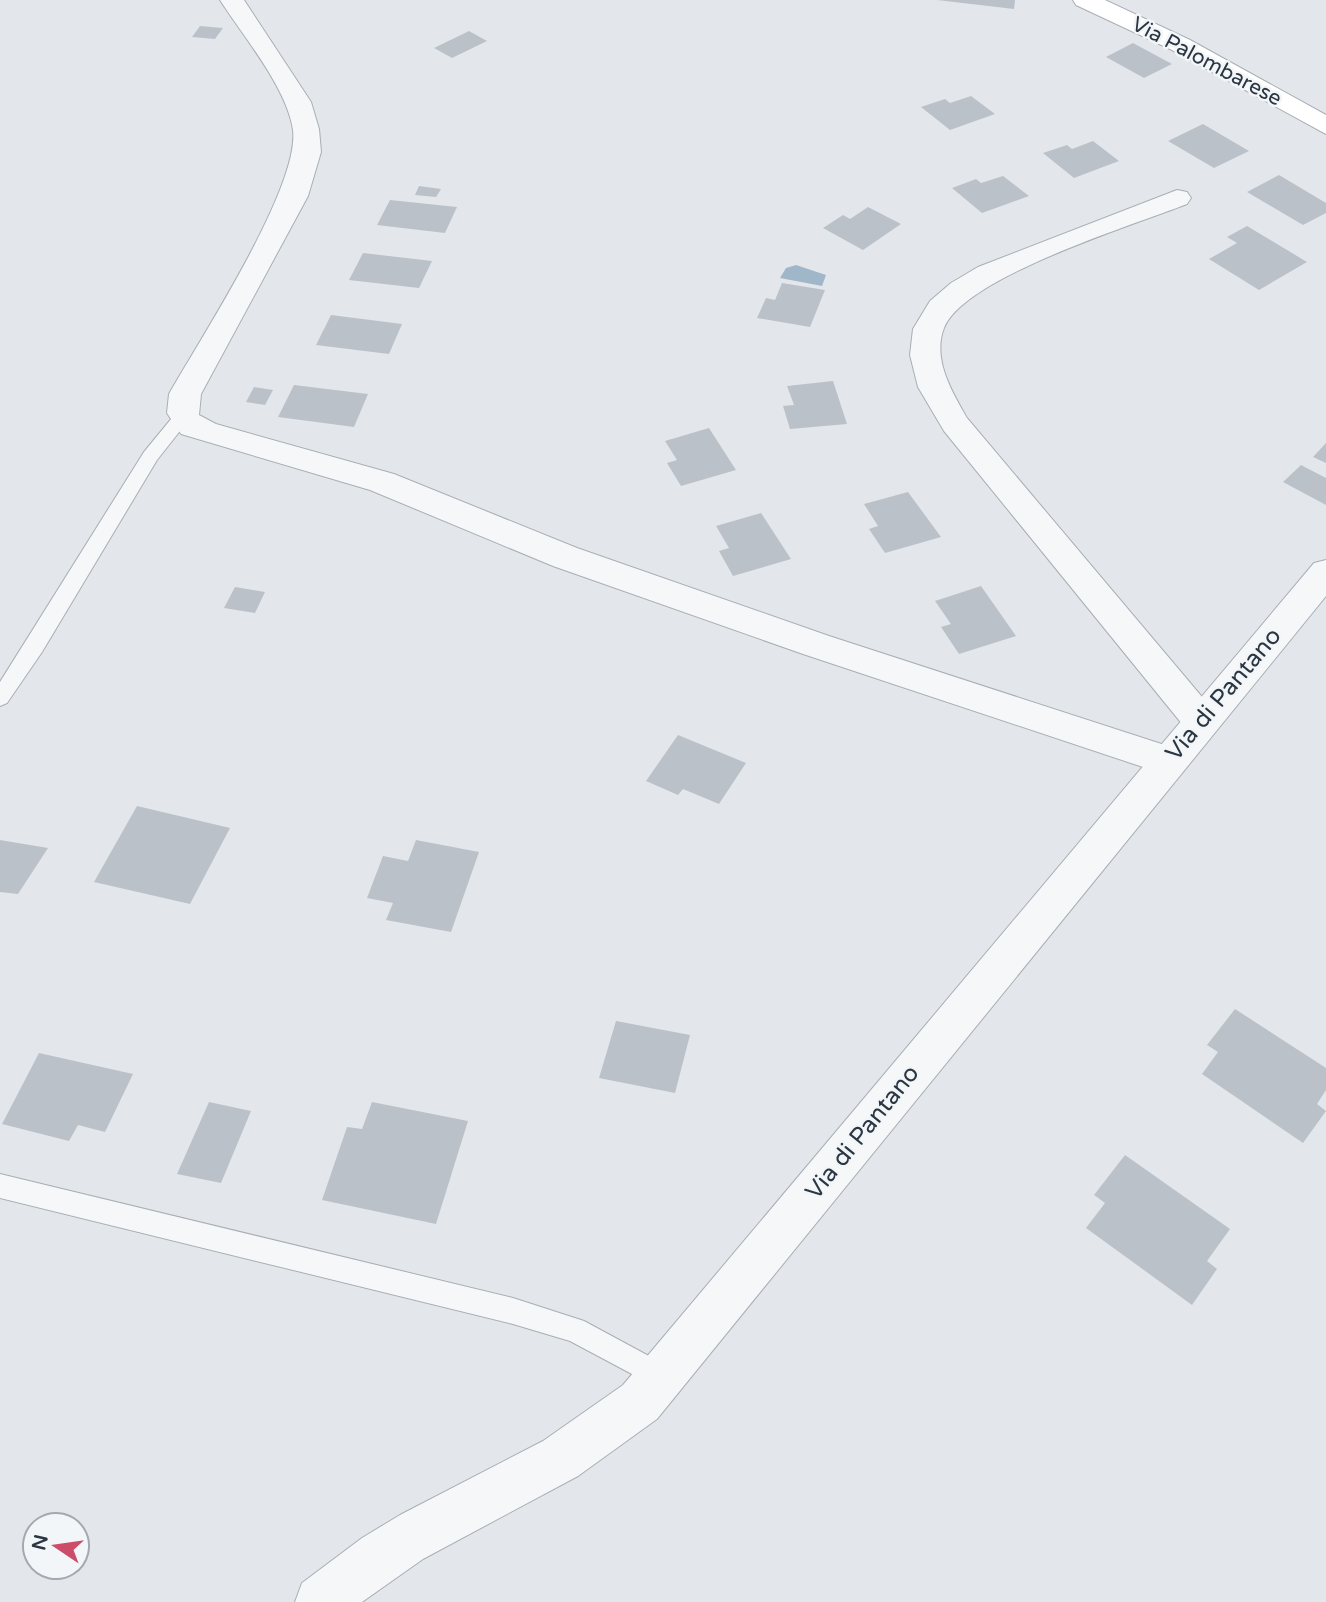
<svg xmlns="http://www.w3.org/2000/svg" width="1326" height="1602" font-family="'Varela Round',sans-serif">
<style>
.water{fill:#a0b7ca}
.building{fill:#bbc1c8}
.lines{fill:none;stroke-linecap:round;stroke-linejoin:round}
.service-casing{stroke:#a8aeb5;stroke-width:2}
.minor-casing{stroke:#a8aeb5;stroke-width:2}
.tertiary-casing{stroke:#a8aeb5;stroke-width:2}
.secondary-casing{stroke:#a8aeb5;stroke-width:2}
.service{fill:#f6f7f9;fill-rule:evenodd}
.minor{fill:#f6f7f9;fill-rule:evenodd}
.tertiary{fill:#f6f7f9;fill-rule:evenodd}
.secondary{fill:#fff;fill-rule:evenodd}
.labels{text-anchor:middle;stroke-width:5;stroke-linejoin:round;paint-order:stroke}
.far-street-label{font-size:21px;fill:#2b3643;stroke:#f3f6f8}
.street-label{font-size:24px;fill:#2b3643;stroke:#f3f6f8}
</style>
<rect width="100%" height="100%" fill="#e3e7eb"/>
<path class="water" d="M796,265L826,275L822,286L780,278L786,268Z"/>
<path class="building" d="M937,0H1015L1014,9Z
M200,26L223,28L215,39L192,37Z
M469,31L487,41L452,58L434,48Z
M1133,43L1172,64L1144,78L1106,57Z
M971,96L995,114L950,130L921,107L945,99L950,103Z
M1203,124L1249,151L1214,168L1168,141Z
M1093,141L1119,161L1074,178L1043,153L1067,145L1072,149Z
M1279,175L1326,203V213L1303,225L1247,192Z
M1003,176L1029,196L982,213L952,188L976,179L981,183Z
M419,186L441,189L436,197L415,195Z
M390,200L457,207L445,233L377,225Z
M868,207L901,224L863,250L823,228L843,215L850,219Z
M1247,226L1307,262L1259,290L1209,259L1237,243L1227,237Z
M363,253L432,261L419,288L349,280Z
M782,283L825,290L810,327L757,318L766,298L775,300Z
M331,315L402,324L389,354L316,345Z
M833,381L847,424L790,429L783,406L794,405L787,386Z
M294,385L368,394L354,427L278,417Z
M254,387L273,390L265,405L246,402Z
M709,428L736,470L681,486L667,463L677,460L665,441Z
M1326,443V463L1313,457Z
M1301,465L1326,478V505L1283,482Z
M908,492L941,537L885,553L869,529L878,526L864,504Z
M761,513L791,559L733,576L719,551L729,548L716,526Z
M981,586L1016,636L959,654L941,627L951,624L935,601Z
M235,587L265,592L255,613L224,608Z
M678,735L746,763L719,804L683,789L678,795L646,781Z
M137,806L230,828L190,904L94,882Z
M0,840L48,848L18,894L0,892Z
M416,840L479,852L451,932L386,920L393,903L367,898L383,856L408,861Z
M1235,1009L1326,1068V1090L1317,1104L1326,1111L1303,1143L1202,1074L1218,1052L1207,1045Z
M616,1021L690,1035L675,1093L599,1078Z
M39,1053L133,1074L105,1132L78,1125L69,1141L2,1124Z
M209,1102L251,1111L221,1183L177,1174Z
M372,1102L468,1121L436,1224L322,1200L347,1127L362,1129Z
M1125,1155L1230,1229L1207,1261L1217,1269L1192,1305L1086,1228L1105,1203L1094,1195Z"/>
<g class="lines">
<defs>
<path id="service" d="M182,411L191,417L157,460L42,652L7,703L0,706V682L144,452L176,413Z
M0,1174L513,1298L584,1321L671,1368L675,1377L671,1386L662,1390L570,1341L513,1324L0,1198Z"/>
<path id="minor" d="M220,0H244L311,102L319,129L321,152L308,196L201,394L199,415L216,424L394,474L577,548L829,636L1180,750L1186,760L1180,770L1167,775L803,654L553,566L370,490L181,434L167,413L169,394C200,339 300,187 293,130C287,88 243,36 220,0Z
M1177,190L1187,192L1191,198L1187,204C1134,225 964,277 944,328C932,359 952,392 967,418L1213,710L1219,720L1213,730L1200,734L1187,730L944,431L918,387L910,355L913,329L930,301L951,283L978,267Z"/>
<path id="tertiary" d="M1326,560V596L657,1419L578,1476L423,1559L362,1602H295L302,1583L362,1538L400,1515L543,1441L623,1385L1314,563Z"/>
<path id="secondary" d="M1073,0H1105L1190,40L1326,115V134L1172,50L1076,5Z"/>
</defs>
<use href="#service" class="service-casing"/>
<use href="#minor" class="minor-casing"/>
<use href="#tertiary" class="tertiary-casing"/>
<use href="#secondary" class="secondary-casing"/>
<use href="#service" class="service"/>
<use href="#minor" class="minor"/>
<use href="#tertiary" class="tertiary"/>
<use href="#secondary" class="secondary"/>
</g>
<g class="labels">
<g class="far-street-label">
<text transform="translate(1207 61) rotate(28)" y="7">Via Palombarese</text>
</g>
<g class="street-label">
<text transform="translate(1223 694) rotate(-50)" y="8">Via di Pantano</text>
<text transform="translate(862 1132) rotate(-51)" y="8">Via di Pantano</text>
</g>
</g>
<g transform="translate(56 1546) rotate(283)"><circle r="33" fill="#f3f6f8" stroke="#a3a9b0" stroke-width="2"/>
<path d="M0-5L12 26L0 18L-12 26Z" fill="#cb4d6a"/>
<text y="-10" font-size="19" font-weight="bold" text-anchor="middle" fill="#2b3643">N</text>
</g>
</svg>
